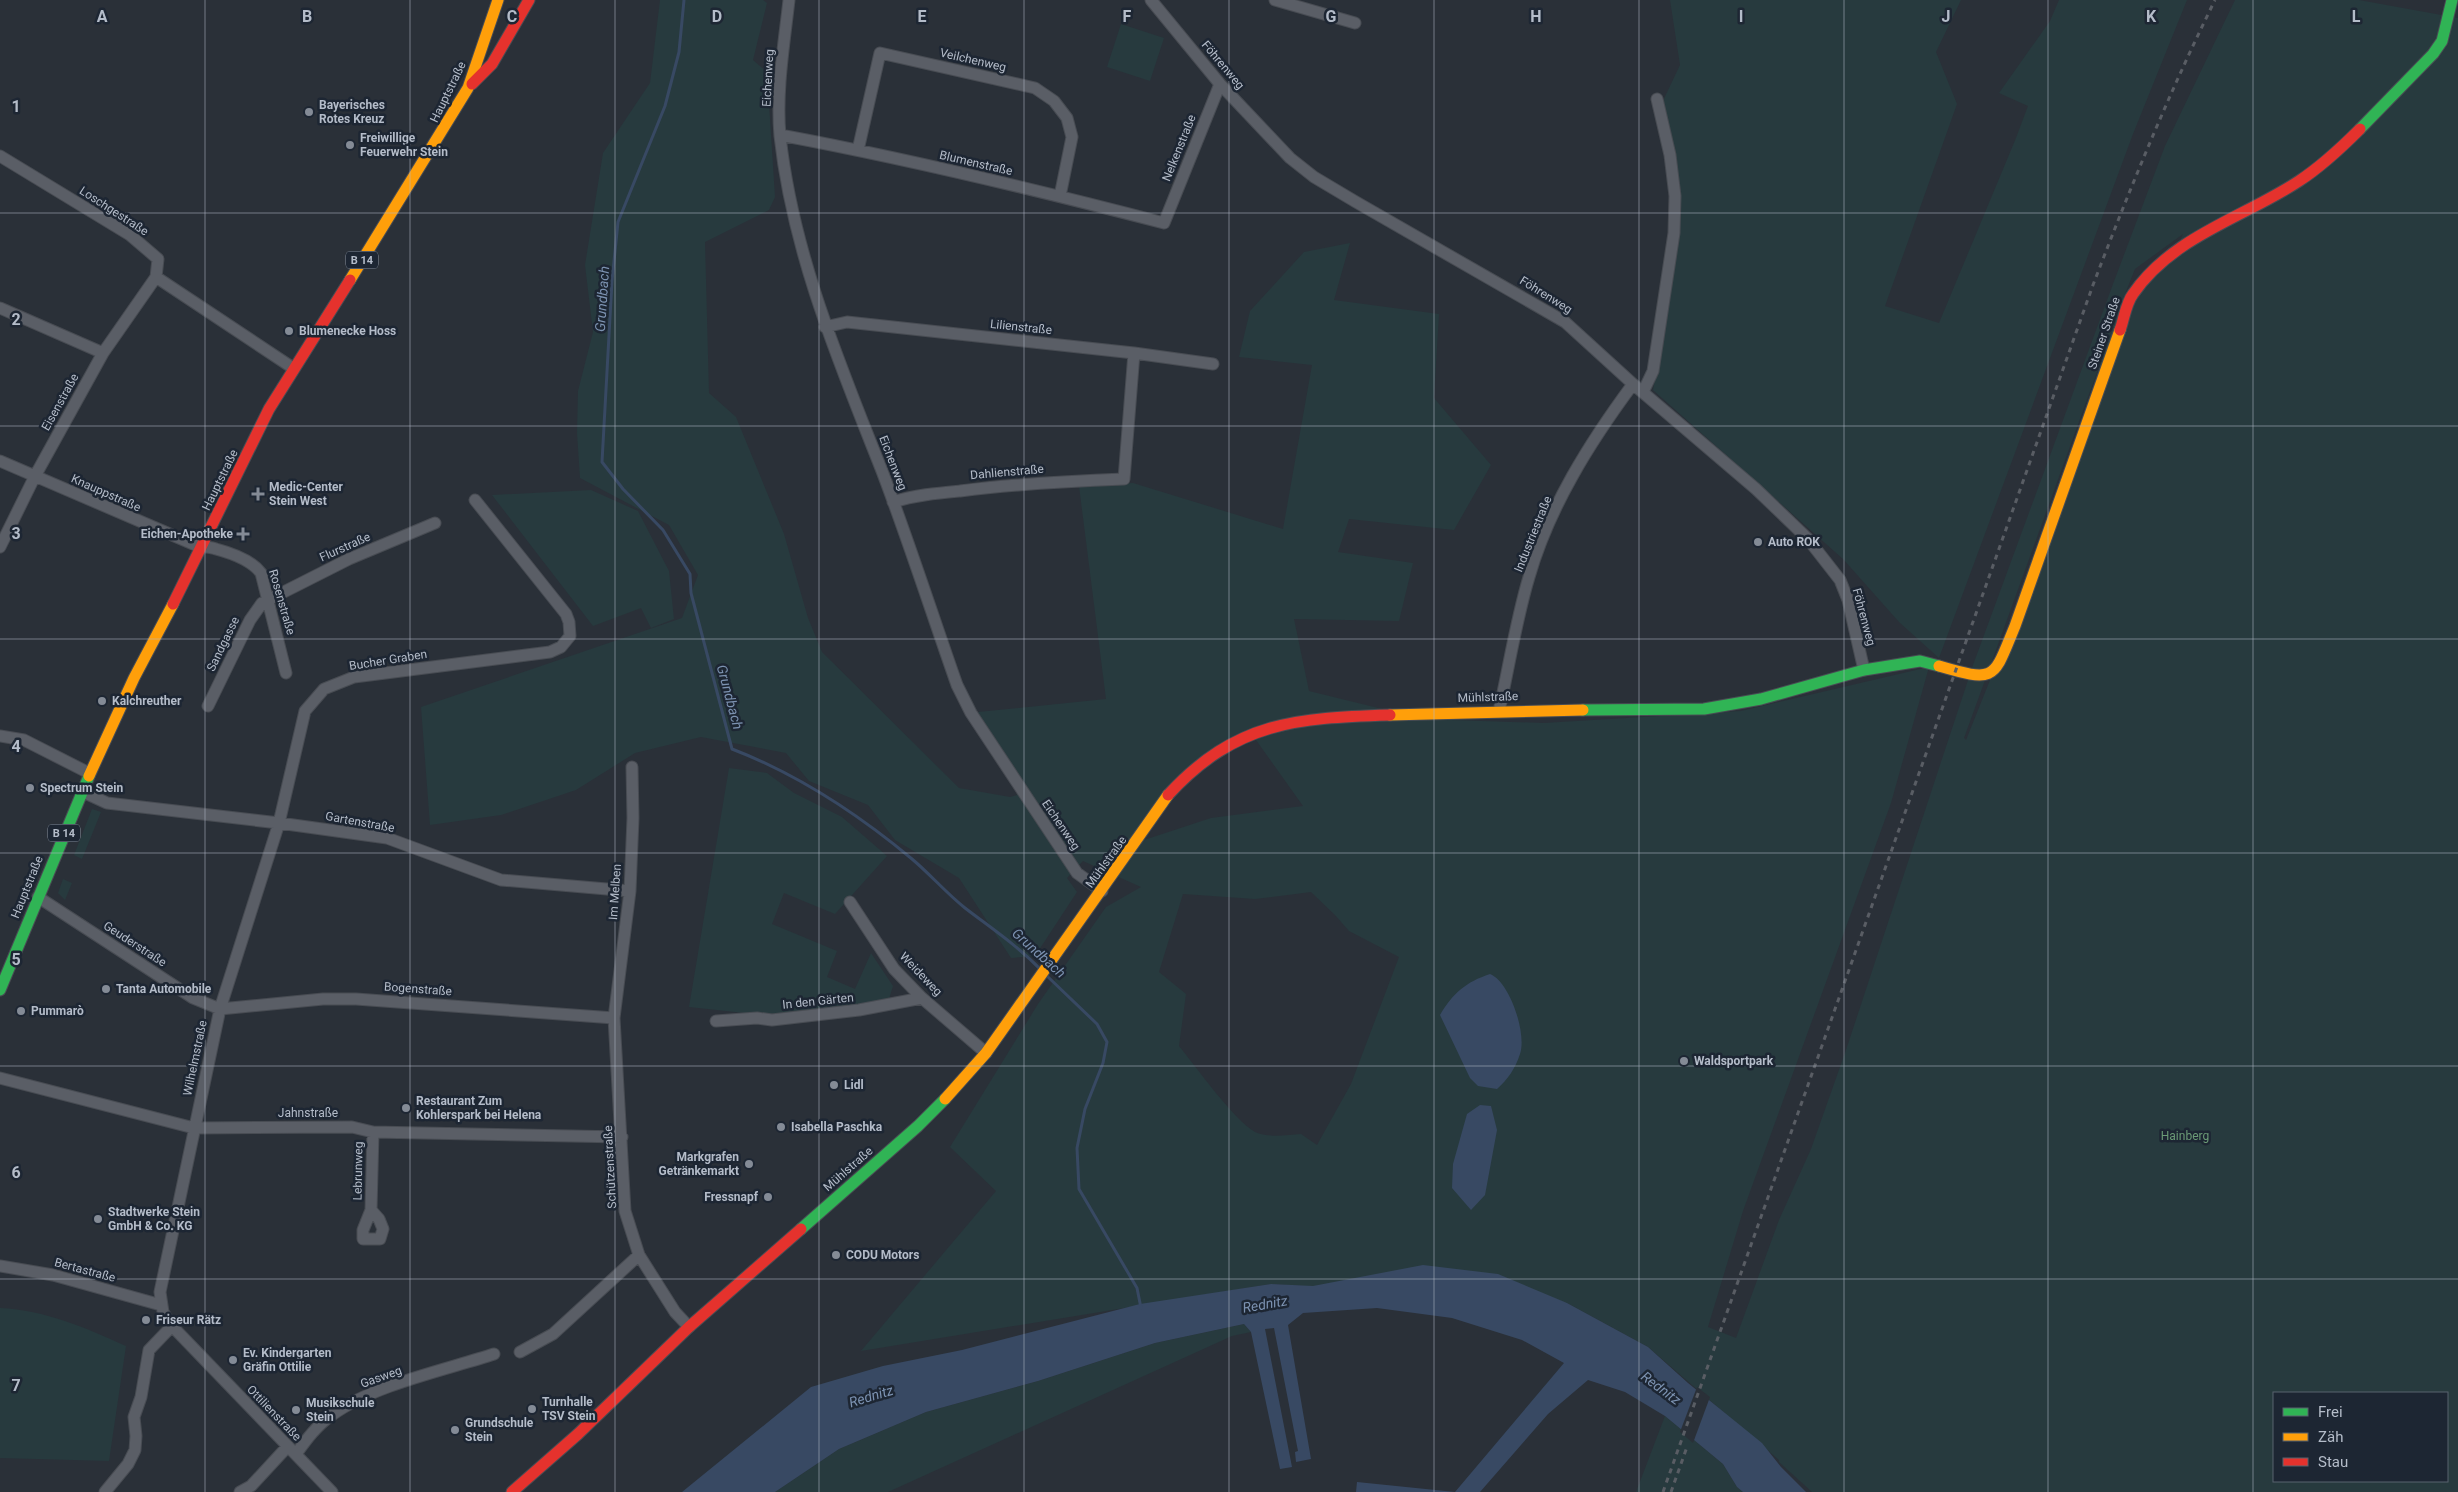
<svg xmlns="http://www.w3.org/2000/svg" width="2458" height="1492" font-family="Roboto,sans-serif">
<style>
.green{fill:#273a3e;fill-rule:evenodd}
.water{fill:#384963}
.pier{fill:#2a3038}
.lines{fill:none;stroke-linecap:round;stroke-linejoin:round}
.stream{stroke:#384963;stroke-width:3}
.street-casing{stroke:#484c53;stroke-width:13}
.fast-casing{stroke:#484c53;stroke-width:13}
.slow-casing{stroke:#484c53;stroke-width:13}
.jam-casing{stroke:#484c53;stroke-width:13}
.street{stroke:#5a5e66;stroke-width:11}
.fast{stroke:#30b455;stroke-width:11}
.slow{stroke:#ff9f0a;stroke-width:11}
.jam{stroke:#e5322d;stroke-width:11}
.rail{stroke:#595d64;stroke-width:3;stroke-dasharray:5 5;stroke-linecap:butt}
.grid{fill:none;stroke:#b4bcc9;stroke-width:1;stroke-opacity:0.55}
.poi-dot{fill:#848b96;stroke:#1d2633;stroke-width:2}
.labels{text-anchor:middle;stroke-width:5;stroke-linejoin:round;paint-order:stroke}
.shield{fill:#1d2633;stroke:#878f9c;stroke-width:1}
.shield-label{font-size:11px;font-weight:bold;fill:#b4bcc9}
.street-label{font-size:12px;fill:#b4bcc9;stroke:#1d2633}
.poi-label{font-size:12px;font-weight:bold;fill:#b4bcc9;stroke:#1d2633;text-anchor:start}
.park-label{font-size:12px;fill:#6b9a76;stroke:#1d2633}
.water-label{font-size:14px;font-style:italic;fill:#7c92b1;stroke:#1d2633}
.grid-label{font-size:16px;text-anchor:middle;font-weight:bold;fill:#b4bcc9;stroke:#1d2633;stroke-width:5;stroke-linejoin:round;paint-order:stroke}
</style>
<rect width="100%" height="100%" fill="#2a3038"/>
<path class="green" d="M660,0H763L767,3L753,60L767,72L775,197L769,210L705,242L709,393L736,417L784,534L808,618L822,652L959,788L1010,797L1028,792L978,712L1106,699L1079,486L1133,483L1283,529L1312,365L1239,357L1250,311L1304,252L1350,243L1334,300L1439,314L1434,398L1491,465L1454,530L1349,519L1338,552L1413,563L1399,621L1294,619L1309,691L1423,719L1544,723L1741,711L1929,667L1891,803L1743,1211L1708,1327L1736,1338L1779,1220L1811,1149L1846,1050L1973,665L2113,284L2165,146L2235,0H2359L2458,18V1492H1812L1779,1462V1460L1648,1347L1567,1303L1271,1284L861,1351L996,1191L950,1147L1038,1004L1106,907L1141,887L1083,861L1067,878L1077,892L1035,956L1011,958L959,878L895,840L868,805L809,781L786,753L701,737L635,753L576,790L501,815L430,825L421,707L682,618L698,575L669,525L580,478L577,433L578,391L593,332L585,265L603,153L650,83ZM2183,234L2172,259L2125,294L2135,269ZM2104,353L2016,615L1966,740L1964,738ZM1251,733L1303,806L1211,818L1144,840L1172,794ZM1311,892L1335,915L1349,931L1399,957L1351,1084L1317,1145L1301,1134C1288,1135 1267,1138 1255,1132C1234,1120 1196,1067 1179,1046L1186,994L1159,972L1183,894L1255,899ZM2274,1393H2447V1481H2274Z
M1670,0H1961L1936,52L1957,104L1885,306L1939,323L2016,138L2028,106L1999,93L2050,21L2059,0H2187L2133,134L1939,658L1899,622L1843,559L1653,390L1675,266L1680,190L1662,103L1680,65Z
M1121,24L1164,38L1150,81L1107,67Z
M591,490L638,511L669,571L674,619L651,628L641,608L593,626L492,495Z
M729,768L767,773L794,793L842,817L887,856L835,914L784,893L772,924L837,951L827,977L855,989L871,953L893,986L889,999L832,1008L763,1015L689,1007Z
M92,809L101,812L82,859L74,855Z
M63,879L72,883L65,900L58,893Z
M0,1308C45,1310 86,1328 126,1346L109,1461L0,1458Z
M1244,1324L1251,1332L1232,1336L888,1492H775L839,1449L926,1412L1038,1381L1155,1343Z
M1665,1416L1723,1464L1737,1487L1743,1492H1636Z"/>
<path class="water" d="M1490,974C1510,982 1527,1034 1520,1054C1515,1069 1508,1079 1497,1089L1478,1086L1470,1078L1440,1015C1453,993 1466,982 1490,974Z
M1480,1105L1491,1106L1497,1130L1485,1195L1471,1210L1452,1188L1453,1164L1467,1114Z
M1423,1265L1498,1274L1567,1303L1648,1347L1688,1383L1762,1443L1781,1467L1806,1492H1743L1737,1487L1723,1464L1665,1416L1625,1392L1588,1380L1548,1414L1480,1492H1356L1357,1482L1455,1492L1564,1363L1522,1340L1452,1318L1377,1308L1303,1313L1288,1325L1311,1459L1296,1462L1295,1452L1298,1451L1274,1328L1265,1329L1292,1467L1280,1469L1251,1332L1244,1324L1155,1343L1038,1381L926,1412L839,1449L775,1492H682L811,1387L883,1366L962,1350L1140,1304L1271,1284L1313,1286Z"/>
<path class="pier" d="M1697,1387L1710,1397L1693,1443L1680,1432Z"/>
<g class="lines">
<path class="stream" d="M684,0L679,52L665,106L618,222L612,281L602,462L623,489L663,530L690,574L691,593L732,749C797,774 858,814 912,859C930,874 946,893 965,908C991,928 1018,946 1041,970
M1047,976L1097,1024L1107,1042L1103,1063L1085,1109L1077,1148L1079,1189L1137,1288L1141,1308"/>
<defs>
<path id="street" d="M789,0C784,45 776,91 780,136C793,254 839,362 882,471C909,542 932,614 957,685L971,713L1077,873L1102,891
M1151,0L1220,84L1290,158L1314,177L1356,202L1565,322L1633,384L1756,489L1808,539L1840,580L1848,600L1864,670
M1275,0L1355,23
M780,135C909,159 1037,190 1164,223L1220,84
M858,150L880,53L1035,88L1054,101L1067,118L1072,137L1060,196
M0,156L130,235L158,259L156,277L103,353L35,476L0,547
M156,277L293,368
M0,308L103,353
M825,327L847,322L1134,353L1213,364
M1643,392L1653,371L1674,233L1675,196L1670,155L1657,99
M0,461L193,544C201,548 209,546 216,549C231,553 252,561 261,573L286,673
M893,502C915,495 938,493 960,491C1015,484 1069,481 1124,479L1134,353
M208,706L250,620L262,603L349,559L435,523
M1499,711C1509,667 1516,620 1529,577C1549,507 1590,442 1633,384
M0,736L24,740L89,773
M632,767L633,818L630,891L614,1018L625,1211L639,1255L675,1312L689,1327
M81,791L107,803L279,823L387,838L501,880L630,891
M38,897L193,998L220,1009L323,999H356L614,1018
M850,902L894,969L922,998L986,1053
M716,1021L757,1018L772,1020L859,1010L922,998
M0,1078L194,1128L352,1127L373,1132L622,1137
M371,1210L379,1219L383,1229L380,1239H363V1230L371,1210L373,1132
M0,1266L53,1275L161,1305
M520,1352L553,1334L639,1255
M296,1454C306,1440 317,1425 332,1415C373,1385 445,1370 494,1354
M105,1492L128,1464L135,1450L136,1436L134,1417L141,1397L149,1350L172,1326
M240,1492L251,1486L288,1446
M332,1492L172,1326L163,1312L160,1292L220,1009L279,823L305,711L324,689L354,677L550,652L561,647L570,636L569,622L566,614L475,500"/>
<path id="fast" d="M2360,129L2433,54L2442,41L2452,0
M1583,710L1704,709L1761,699L1864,670L1920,661L1939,666
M0,990L89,776
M801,1229L918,1126L945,1099"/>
<path id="slow" d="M350,280L468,88L498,0
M1939,666C1997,683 1993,679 2015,626L2120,330
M1390,715L1583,710
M89,776L134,678L173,604
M945,1099L986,1053L1168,795"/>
<path id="jam" d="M472,84L492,64L529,0
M2120,330C2124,319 2126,303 2133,294C2173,236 2243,218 2299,181C2322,166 2341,148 2360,129
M173,604L269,409L350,280
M1168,795C1236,721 1297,718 1390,715
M512,1492L578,1434L689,1327L801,1229"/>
</defs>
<use href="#street" class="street-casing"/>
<use href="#fast" class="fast-casing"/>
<use href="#slow" class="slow-casing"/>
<use href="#jam" class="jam-casing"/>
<use href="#street" class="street"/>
<use href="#fast" class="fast"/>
<use href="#slow" class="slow"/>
<use href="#jam" class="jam"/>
<path class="rail" d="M1663,1492L2093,285C2130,188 2169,93 2215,0
M1671,1492L1687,1447"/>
</g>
<path class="grid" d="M205,0V1492M410,0V1492M615,0V1492M819,0V1492M1024,0V1492M1229,0V1492M1434,0V1492M1639,0V1492M1844,0V1492M2048,0V1492M2253,0V1492M0,213H2458M0,426H2458M0,639H2458M0,853H2458M0,1066H2458M0,1279H2458"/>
<g class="poi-dot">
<circle cx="309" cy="112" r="5"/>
<circle cx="350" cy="145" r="5"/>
<circle cx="289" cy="331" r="5"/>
<path d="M255.5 486.5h5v5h5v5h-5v5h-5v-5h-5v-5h5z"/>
<path d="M240.5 526.5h5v5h5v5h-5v5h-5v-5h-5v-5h5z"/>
<circle cx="1758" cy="542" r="5"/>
<circle cx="102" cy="701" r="5"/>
<circle cx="30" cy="788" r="5"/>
<circle cx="106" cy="989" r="5"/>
<circle cx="21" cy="1011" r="5"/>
<circle cx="1684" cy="1061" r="5"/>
<circle cx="834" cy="1085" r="5"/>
<circle cx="406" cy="1108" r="5"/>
<circle cx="781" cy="1127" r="5"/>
<circle cx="749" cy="1164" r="5"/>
<circle cx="768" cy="1197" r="5"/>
<circle cx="98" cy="1219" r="5"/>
<circle cx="836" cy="1255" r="5"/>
<circle cx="146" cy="1320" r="5"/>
<circle cx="233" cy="1360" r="5"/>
<circle cx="532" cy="1409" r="5"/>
<circle cx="296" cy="1410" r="5"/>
<circle cx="455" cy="1430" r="5"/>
</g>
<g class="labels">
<g class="shield">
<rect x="346" y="251.5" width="32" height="17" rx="4"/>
<rect x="48" y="824.5" width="32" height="17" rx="4"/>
</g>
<g class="shield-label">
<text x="362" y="264">B 14</text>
<text x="64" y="837">B 14</text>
</g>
<g class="street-label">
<text transform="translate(973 60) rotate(13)" y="4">Veilchenweg</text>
<text transform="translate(1223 65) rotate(50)" y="4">Föhrenweg</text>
<text transform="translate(768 78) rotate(-87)" y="4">Eichenweg</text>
<text transform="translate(448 92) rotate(-64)" y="4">Hauptstraße</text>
<text transform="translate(1179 148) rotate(-68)" y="4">Nelkenstraße</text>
<text transform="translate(976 163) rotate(13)" y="4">Blumenstraße</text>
<text transform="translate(114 211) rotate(33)" y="4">Loschgestraße</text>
<text transform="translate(1546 295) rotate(32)" y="4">Föhrenweg</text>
<text transform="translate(1021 327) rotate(6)" y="4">Lilienstraße</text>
<text transform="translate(2104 333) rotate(-71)" y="4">Steiner Straße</text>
<text transform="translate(60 402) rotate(-61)" y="4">Eisenstraße</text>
<text transform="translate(893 463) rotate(69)" y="4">Eichenweg</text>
<text transform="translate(1007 472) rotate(-5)" y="4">Dahlienstraße</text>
<text transform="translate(220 480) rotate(-64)" y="4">Hauptstraße</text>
<text transform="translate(106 493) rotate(24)" y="4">Knauppstraße</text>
<text transform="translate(1533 534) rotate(-68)" y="4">Industriestraße</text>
<text transform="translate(345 547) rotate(-24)" y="4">Flurstraße</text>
<text transform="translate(282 602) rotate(74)" y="4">Rosenstraße</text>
<text transform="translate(1864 617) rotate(75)" y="4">Föhrenweg</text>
<text transform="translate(223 644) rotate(-64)" y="4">Sandgasse</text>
<text transform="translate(388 660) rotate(-9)" y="4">Bucher Graben</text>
<text transform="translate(1488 697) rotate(-2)" y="4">Mühlstraße</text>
<text transform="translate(360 822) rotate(10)" y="4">Gartenstraße</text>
<text transform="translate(1061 825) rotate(56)" y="4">Eichenweg</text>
<text transform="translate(1106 862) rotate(-54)" y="4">Mühlstraße</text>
<text transform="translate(27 887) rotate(-68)" y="4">Hauptstraße</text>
<text transform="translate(615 892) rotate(-86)" y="4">Im Melben</text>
<text transform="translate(135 944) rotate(33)" y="4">Geuderstraße</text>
<text transform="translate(921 974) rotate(46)" y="4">Weideweg</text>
<text transform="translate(418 989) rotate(4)" y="4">Bogenstraße</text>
<text transform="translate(818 1001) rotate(-6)" y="4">In den Gärten</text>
<text transform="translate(195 1058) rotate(-78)" y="4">Wilhelmstraße</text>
<text x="308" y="1117">Jahnstraße</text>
<text transform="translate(610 1167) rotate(-93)" y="4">Schützenstraße</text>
<text transform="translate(848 1169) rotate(-41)" y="4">Mühlstraße</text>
<text transform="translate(358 1171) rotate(-89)" y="4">Lebrunweg</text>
<text transform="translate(85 1270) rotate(15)" y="4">Bertastraße</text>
<text transform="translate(381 1377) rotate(-20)" y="4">Gasweg</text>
<text transform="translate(274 1413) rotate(46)" y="4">Ottilienstraße</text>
</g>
<g class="poi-label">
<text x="319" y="109">Bayerisches<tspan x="319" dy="14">Rotes Kreuz</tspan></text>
<text x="360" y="142">Freiwillige<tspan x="360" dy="14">Feuerwehr Stein</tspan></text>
<text x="299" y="335">Blumenecke Hoss</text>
<text x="269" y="491">Medic-Center<tspan x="269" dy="14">Stein West</tspan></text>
<text x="233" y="538" text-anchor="end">Eichen-Apotheke</text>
<text x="1768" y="546">Auto ROK</text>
<text x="112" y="705">Kalchreuther</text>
<text x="40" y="792">Spectrum Stein</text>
<text x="116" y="993">Tanta Automobile</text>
<text x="31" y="1015">Pummarò</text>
<text x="1694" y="1065">Waldsportpark</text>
<text x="844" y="1089">Lidl</text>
<text x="416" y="1105">Restaurant Zum<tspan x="416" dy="14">Kohlerspark bei Helena</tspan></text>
<text x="791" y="1131">Isabella Paschka</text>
<text x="739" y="1161" text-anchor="end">Markgrafen<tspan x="739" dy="14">Getränkemarkt</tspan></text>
<text x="758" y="1201" text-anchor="end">Fressnapf</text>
<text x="108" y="1216">Stadtwerke Stein<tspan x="108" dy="14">GmbH &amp; Co. KG</tspan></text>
<text x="846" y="1259">CODU Motors</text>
<text x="156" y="1324">Friseur Rätz</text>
<text x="243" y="1357">Ev. Kindergarten<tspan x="243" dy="14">Gräfin Ottilie</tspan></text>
<text x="542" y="1406">Turnhalle<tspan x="542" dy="14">TSV Stein</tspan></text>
<text x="306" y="1407">Musikschule<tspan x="306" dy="14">Stein</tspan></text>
<text x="465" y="1427">Grundschule<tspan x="465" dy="14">Stein</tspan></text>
</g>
<g class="park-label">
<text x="2185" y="1140">Hainberg</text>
</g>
<g class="water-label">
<text transform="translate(602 299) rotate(-86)" y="5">Grundbach</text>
<text transform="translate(730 697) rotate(75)" y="5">Grundbach</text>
<text transform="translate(1039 953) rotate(42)" y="5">Grundbach</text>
<text transform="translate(1265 1304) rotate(-10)" y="5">Rednitz</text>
<text transform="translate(1661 1388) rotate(37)" y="5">Rednitz</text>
<text transform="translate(871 1396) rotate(-17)" y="5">Rednitz</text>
</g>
</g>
<g class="grid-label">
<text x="102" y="22">A</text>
<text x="307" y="22">B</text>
<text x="512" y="22">C</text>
<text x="717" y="22">D</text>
<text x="922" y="22">E</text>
<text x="1127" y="22">F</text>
<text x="1331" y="22">G</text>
<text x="1536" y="22">H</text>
<text x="1741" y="22">I</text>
<text x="1946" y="22">J</text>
<text x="2151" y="22">K</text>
<text x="2356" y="22">L</text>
<text x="16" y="112">1</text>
<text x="16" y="325">2</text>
<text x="16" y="539">3</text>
<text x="16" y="752">4</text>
<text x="16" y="965">5</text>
<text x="16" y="1178">6</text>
<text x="16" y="1391">7</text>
</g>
<rect x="2273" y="1392" width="175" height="90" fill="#1d2633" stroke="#59626f"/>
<rect x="2283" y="1408" width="25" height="8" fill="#30b455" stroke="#59626f"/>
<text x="2318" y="1417" font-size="15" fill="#b4bcc9">Frei</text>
<rect x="2283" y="1433" width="25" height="8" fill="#ff9f0a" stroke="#59626f"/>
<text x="2318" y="1442" font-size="15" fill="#b4bcc9">Zäh</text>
<rect x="2283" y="1458" width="25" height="8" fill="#e5322d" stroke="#59626f"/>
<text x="2318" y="1467" font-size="15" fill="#b4bcc9">Stau</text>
</svg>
